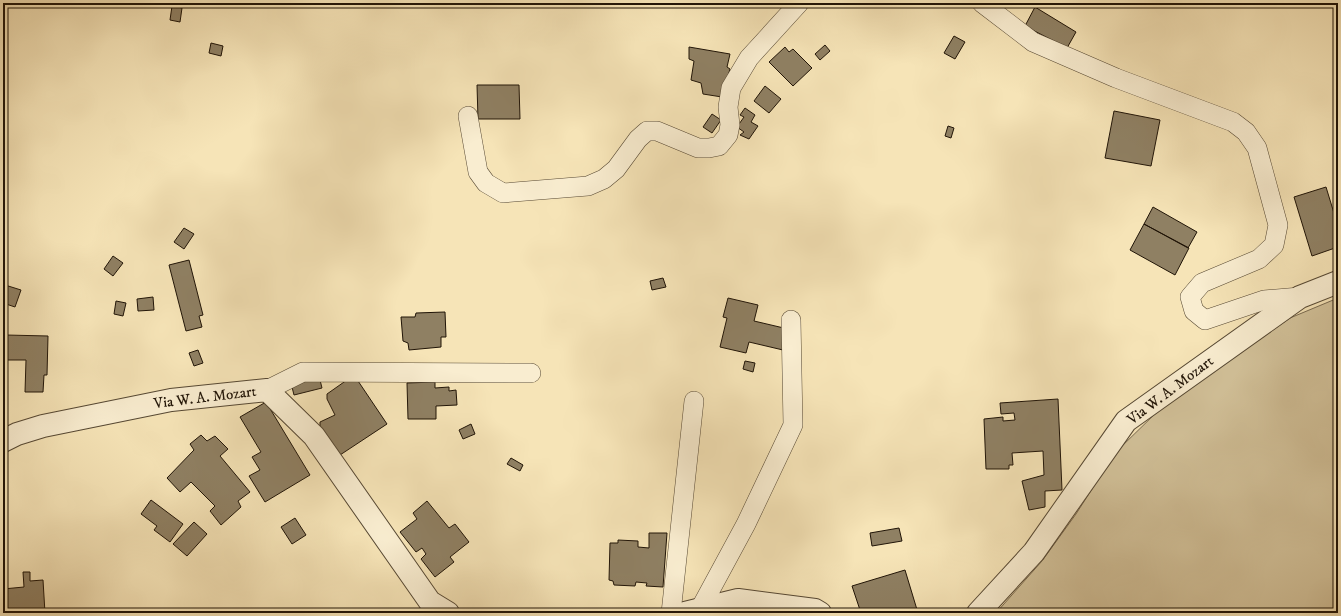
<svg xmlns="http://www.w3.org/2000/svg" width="1341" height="616" font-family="'IM FELL DW Pica',serif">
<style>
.green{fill:#d2c199;stroke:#796a50}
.building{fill:#8f8063;stroke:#201407}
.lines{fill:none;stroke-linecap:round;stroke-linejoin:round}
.minor-casing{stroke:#564833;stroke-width:20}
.tertiary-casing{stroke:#564833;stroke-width:24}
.minor{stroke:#f9edd0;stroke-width:19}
.tertiary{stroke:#f9edd0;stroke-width:22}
.labels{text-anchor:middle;stroke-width:3;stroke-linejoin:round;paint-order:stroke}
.street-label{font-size:15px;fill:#201407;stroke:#f9edd0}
</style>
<rect width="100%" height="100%" fill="#f6e4b7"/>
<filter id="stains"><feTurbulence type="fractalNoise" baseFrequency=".005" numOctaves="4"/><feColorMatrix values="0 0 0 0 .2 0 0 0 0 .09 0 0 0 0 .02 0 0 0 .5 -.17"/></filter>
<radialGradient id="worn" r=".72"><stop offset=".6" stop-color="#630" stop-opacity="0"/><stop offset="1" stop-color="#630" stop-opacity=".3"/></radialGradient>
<path class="green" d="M1338,298V613H996L1042,561L1076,514L1108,464L1119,449L1159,410L1290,318Z"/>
<path class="building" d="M172,6L182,8L180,22L170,20Z
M1035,7L1076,32L1067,48L1025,26Z
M954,36L965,42L955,59L944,53Z
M211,43L223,46L221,56L209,53Z
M825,45L830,51L820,60L815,54Z
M689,47L730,54L727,67L730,69L722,97L703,94L701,83L691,80L694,61L689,59Z
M785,47L789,52L793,49L812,68L793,86L769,62Z
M477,85H519L520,119H478Z
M765,86L781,99L769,113L754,101Z
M745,108L755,115L751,122L758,126L749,139L740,135L744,132L737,127L744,117L740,115Z
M1114,111L1160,120L1151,166L1105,158Z
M712,114L721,120L712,133L703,127Z
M948,126L954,128L951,138L945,136Z
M1326,187L1337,223H1338V242L1334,243L1335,248L1312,256L1294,197Z
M1153,207L1197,232L1188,248L1144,224Z
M1144,224L1189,248L1175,275L1130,250Z
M184,228L194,234L184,249L174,242Z
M113,256L123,263L113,276L104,269Z
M189,260L203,315L199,316L202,327L186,331L169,265Z
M663,278L666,287L652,290L650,281Z
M5,285L21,290L15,307L3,303V292Z
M153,297L154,310L138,311L137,299Z
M728,298L758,305L754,321L788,329L783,350L749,342L746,353L720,347L727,318L723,317Z
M116,301L126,303L123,316L114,314Z
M445,312L446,337H441V347L409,350L408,343L403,341L401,317H415L416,313Z
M6,335L48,336L47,375H44L43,392H25L26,360H5Z
M198,350L203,363L194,366L189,353Z
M745,361L755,363L753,372L743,369Z
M354,375L387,424L340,455L320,427V422L335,415L327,399V394Z
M319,376L322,388L294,395L291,383Z
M435,382V388L449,387V391L456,390L457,405L436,406V419H408L407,383Z
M1058,399L1062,490L1045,491V507L1029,510L1022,481L1044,475L1043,451L1012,453L1013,465H1009V469H986L984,419L1003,417V421L1015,420L1014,413L1001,414L1000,403Z
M266,402L310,475L265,502L249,476L260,470L252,457L261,452L240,417Z
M471,424L475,434L463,439L459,430Z
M201,435L207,441L215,436L228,449L220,456L250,492L238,501L241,507L221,525L210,511L215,506L191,482L180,492L167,478L194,450L190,444Z
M511,458L523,465L520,471L507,464Z
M151,500L183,524L170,542L154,530L157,526L141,514Z
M427,501L449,528L455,524L469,542L450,557L454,562L435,577L421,559L426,554L422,548L416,552L400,532L417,519L413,513Z
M295,518L306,535L292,544L281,527Z
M194,522L207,534L187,556L173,544Z
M899,528L902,541L872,546L870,533Z
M649,533H667L663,587L646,586L647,583L636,582L635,586L614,585L613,581L609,580L610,543H618V540L638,541V547L649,548Z
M905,570L918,613H861L852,586Z
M23,572H30V581L43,580L45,613H4L3,589L24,587Z"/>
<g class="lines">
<defs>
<path id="minor" d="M982,3L1033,42L1116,78L1233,122L1246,132L1257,148L1278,225L1274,245L1259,259L1202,283L1190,297L1194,311L1205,320L1264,300L1300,297
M468,116L478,172L486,183L503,193L588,186L604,179L616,169L638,139L647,131H657L698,148H709L719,146L728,135L730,125L728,107L731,88L749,58L799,3
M267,390L303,372L531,373
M700,609L746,524L793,425L791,320
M671,613L694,401"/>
<path id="tertiary" d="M3,441L17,434L43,426L171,400L267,390L314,436L430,602L448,613
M685,613L738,600L815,610L820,613
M978,613L1034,552L1126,421L1300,297L1338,282"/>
</defs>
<use href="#minor" class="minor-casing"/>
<use href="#tertiary" class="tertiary-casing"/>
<use href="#minor" class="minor"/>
<use href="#tertiary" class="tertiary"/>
</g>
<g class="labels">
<g class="street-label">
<text transform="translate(1170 390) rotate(-37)" y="5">Via W. A. Mozart</text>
<text transform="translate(205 397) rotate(-7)" y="5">Via W. A. Mozart</text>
</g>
</g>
<rect width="1341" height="616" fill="none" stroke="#f6e4b7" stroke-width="16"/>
<rect x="4" y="4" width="1333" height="608" fill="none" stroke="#201407" stroke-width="2"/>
<rect x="8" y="8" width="1325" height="600" fill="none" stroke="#201407"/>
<rect width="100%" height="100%" filter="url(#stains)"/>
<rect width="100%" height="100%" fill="url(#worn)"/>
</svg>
